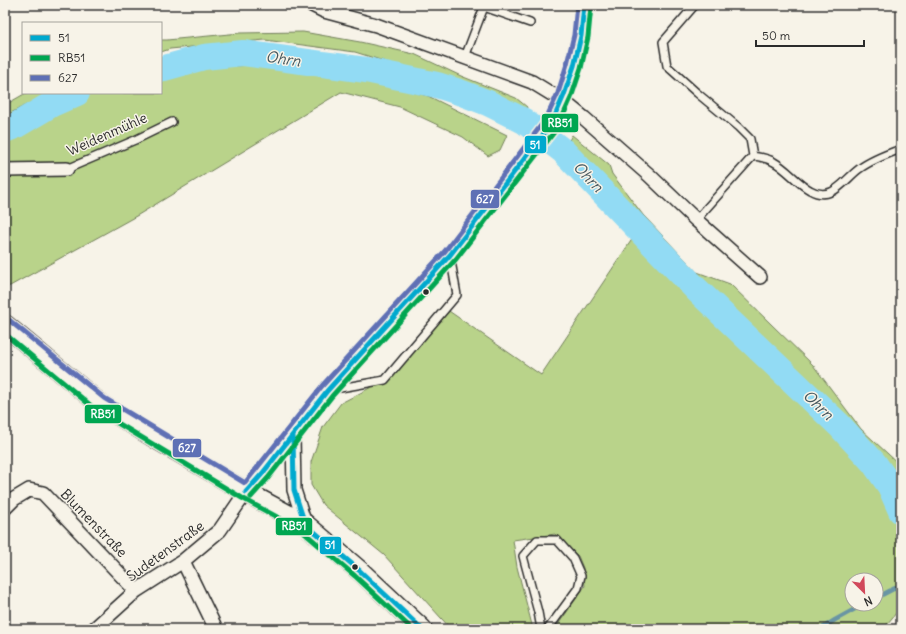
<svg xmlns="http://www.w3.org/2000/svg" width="906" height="634" font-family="Delius,sans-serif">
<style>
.green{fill:#b9d38a;stroke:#727f5a;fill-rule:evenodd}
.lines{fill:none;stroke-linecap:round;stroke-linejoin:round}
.stream{stroke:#6995a4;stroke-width:4.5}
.river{stroke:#92dbf4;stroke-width:26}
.lane-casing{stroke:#2b2b2b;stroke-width:10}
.street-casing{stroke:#2b2b2b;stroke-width:16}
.secondary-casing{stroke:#2b2b2b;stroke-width:22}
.lane{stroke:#f7f3e8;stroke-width:7}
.street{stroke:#f7f3e8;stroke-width:13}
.secondary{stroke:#f7f3e8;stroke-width:19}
.bus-1-casing{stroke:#f7f3e8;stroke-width:8}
.bus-2-casing{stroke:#f7f3e8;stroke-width:8}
.bus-3-casing{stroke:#f7f3e8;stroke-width:8}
.bus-1{stroke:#00a9ce;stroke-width:5}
.bus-2{stroke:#00a651;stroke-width:5}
.bus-3{stroke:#5e70b5;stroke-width:5}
.bus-dot{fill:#2b2b2b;stroke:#f7f3e8;stroke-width:1.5}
.labels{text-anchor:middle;stroke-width:3;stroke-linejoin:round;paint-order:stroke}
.street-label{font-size:14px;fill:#2b2b2b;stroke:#f7f3e8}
.water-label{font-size:15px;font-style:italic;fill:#45575d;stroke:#f7f3e8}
.line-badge{stroke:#f7f3e8;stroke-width:1.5}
.badge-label{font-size:11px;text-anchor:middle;font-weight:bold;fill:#fff}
</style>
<rect width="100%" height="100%" fill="#f7f3e8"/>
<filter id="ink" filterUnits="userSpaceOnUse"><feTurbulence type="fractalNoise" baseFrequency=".025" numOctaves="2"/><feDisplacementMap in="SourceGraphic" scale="8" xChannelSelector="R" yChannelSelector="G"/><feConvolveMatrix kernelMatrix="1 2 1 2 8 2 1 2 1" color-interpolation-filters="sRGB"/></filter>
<g filter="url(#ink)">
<path class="green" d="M303,32L360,42L414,54L461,76L516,98L527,107L524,119L513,112L467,90L425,74L355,52L265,40L170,49L161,52V40H167L240,33Z
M265,64L361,79L428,96L507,135L500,150L488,156L463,137L400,107L341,92L138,215L10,286L5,287V134L59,107L92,93H161V76L208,68Z
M26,93H49L5,116V105Z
M572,135L609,165L612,174L643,215L697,272L730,284L813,365L861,429L901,466V607L883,629H555L585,586L583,568L578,556L555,534L513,540L517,567L533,629H451L384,555L323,505L311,485V462L323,427L341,403L385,380L446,309L541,375L639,229L563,151ZM852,580H876V604H852Z"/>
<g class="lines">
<path class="stream" d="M876,598L901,585
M821,629L835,620L864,604"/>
<path class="river" d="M161,69L204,57L243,53L366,70L437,85L462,93L488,103L524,121L563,151L697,290L839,425L874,463L890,486L901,511
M5,130L15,126L52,104L77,93"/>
<defs>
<path id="lane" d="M695,5L663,42L667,66L697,93L738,127L750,139L753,156L696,220
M465,57L484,7L530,23
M753,156C760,157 768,158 774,162C787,169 797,183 810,190C832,203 844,180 859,169C871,160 887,154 901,149
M67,169L135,140L172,122
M329,390L385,380L457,295L450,255
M541,629L538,612L523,556L537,540H557L573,558L581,576L578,588L548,629"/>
<path id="street" d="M312,5L324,11L376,25L532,82L563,101L584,118L649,175L696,220L760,277
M5,170L67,169
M293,435L294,490L305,524
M5,508L14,499L29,490L43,493L136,591
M183,561L216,629
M94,629L136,591L183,561L220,530L246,492L262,474L327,391L450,255L485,210L552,123L563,101L578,53L584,5"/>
<path id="secondary" d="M5,325L100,404L160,441L246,492L305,524L360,571L422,629"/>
</defs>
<use href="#lane" class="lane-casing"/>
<use href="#street" class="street-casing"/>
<use href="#secondary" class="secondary-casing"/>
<use href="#lane" class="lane"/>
<use href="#street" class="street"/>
<use href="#secondary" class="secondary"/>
<defs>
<path id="bus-1" d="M293,435L294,490L305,524L360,571L422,629
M246,492L262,474L327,391L450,255L552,123L564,95L574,66L581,36L584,5"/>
<path id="bus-2" d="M5,334L96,410L242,498L301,530L355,576L412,629
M251,497L268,478L332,396L456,259L558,127L571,98L581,68L588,37L591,6"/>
<path id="bus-3" d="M9,320L104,398L245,483L322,386L445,251L546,119L558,93L567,64L574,35L577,5"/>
</defs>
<use href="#bus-1" class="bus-1-casing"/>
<use href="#bus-2" class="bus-2-casing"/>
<use href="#bus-3" class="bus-3-casing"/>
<use href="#bus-1" class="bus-1"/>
<use href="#bus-2" class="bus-2"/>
<use href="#bus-3" class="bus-3"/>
</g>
</g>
<g class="bus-dot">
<circle cx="426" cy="292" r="3.5"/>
<circle cx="355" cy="567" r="3.5"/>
</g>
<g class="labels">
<g class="street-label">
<text transform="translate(107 134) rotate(-24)" y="5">Weidenmühle</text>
<text transform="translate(94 523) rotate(46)" y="5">Blumenstraße</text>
<text transform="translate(165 551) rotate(-36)" y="5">Sudetenstraße</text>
</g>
<g class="water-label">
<text transform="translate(283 59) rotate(8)" y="5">Ohrn</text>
<text transform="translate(588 177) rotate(46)" y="5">Ohrn</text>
<text transform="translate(818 405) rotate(44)" y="5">Ohrn</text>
</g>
</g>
<g class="line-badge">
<rect x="541" y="113" width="38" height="20" rx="4" fill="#00a651"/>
<rect x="524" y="135" width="23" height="19" rx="4" fill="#00a9ce"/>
<rect x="470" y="189" width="30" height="20" rx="4" fill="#5e70b5"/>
<rect x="84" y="404" width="38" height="20" rx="4" fill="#00a651"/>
<rect x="172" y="438" width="30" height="20" rx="4" fill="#5e70b5"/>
<rect x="275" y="517" width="38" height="19" rx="4" fill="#00a651"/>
<rect x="319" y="536" width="23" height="19" rx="4" fill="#00a9ce"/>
</g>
<g class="badge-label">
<text x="560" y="127">RB51</text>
<text x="535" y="149">51</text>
<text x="485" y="203">627</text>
<text x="103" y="418">RB51</text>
<text x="187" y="452">627</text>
<text x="294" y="530">RB51</text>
<text x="330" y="549">51</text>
</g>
<rect width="906" height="634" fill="none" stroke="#f7f3e8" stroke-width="20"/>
<rect x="10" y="10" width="886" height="614" fill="none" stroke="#2b2b2b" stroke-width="1.5" filter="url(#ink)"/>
<rect x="22" y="22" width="140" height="72" fill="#f7f3e8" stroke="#a5a39c"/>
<rect x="30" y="35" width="20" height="6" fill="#00a9ce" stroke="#a5a39c"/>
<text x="58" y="42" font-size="12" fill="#2b2b2b">51</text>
<rect x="30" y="55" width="20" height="6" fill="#00a651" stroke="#a5a39c"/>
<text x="58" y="62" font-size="12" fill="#2b2b2b">RB51</text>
<rect x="30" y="75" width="20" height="6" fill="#5e70b5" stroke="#a5a39c"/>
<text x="58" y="82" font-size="12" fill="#2b2b2b">627</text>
<g transform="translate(864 592) rotate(156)"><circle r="19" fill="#f7f3e8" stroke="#a5a39c"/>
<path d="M0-3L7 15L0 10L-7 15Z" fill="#d1495b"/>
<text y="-6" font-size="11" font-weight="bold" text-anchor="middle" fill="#2b2b2b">N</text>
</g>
<path d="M756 40v6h108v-6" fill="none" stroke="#2b2b2b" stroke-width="2"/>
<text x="762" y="40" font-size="12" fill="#2b2b2b" stroke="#f7f3e8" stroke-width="3" paint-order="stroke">50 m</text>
</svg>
